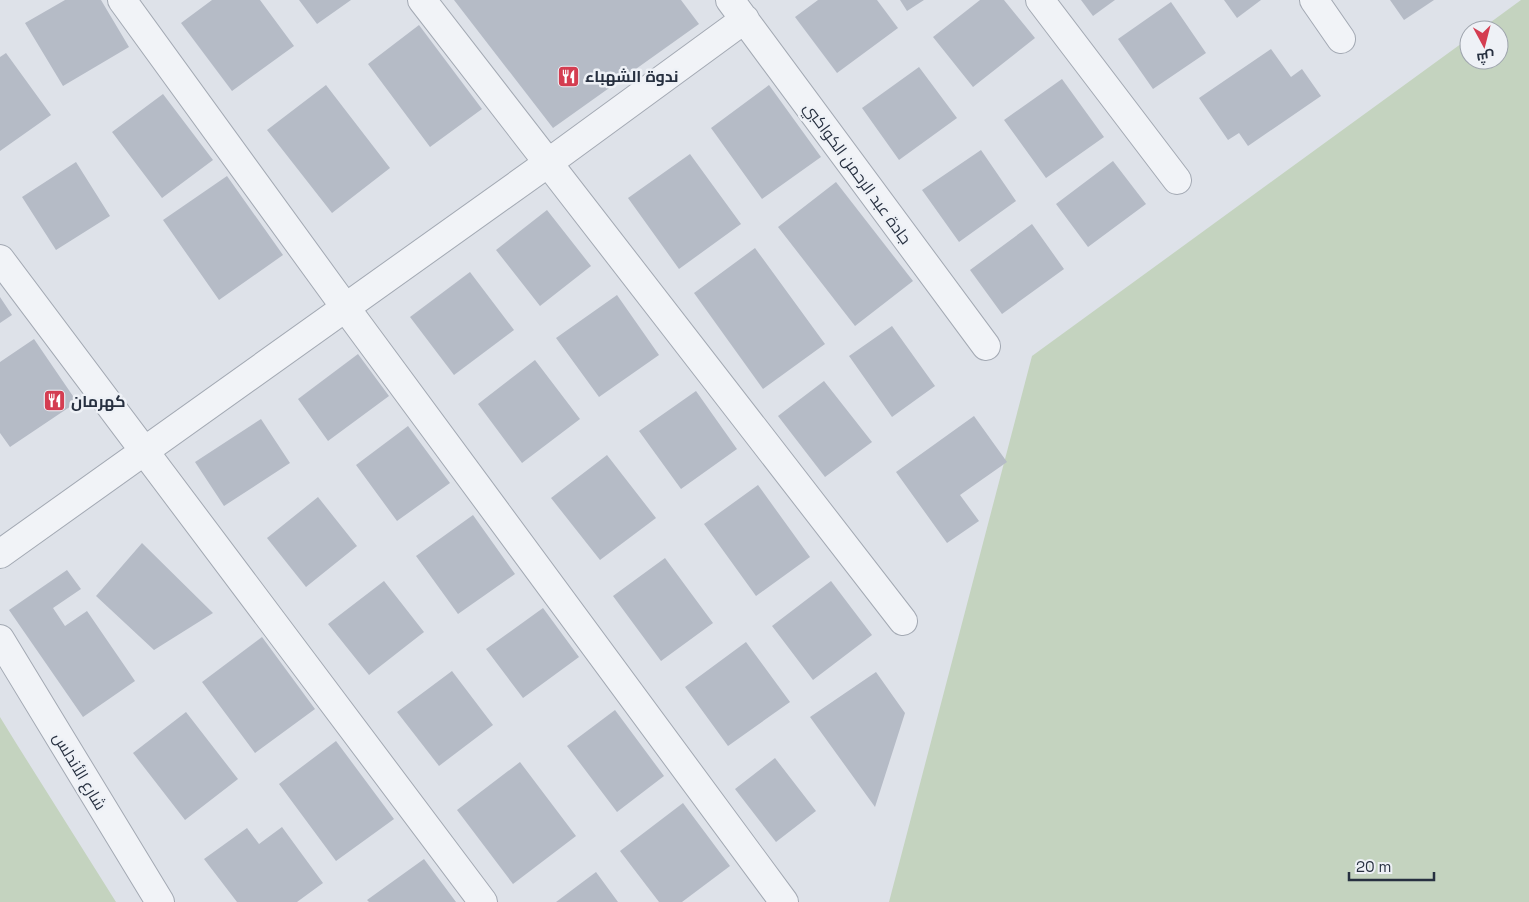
<svg xmlns="http://www.w3.org/2000/svg" width="1529" height="902" font-family="'Space Grotesk',Cairo,sans-serif">
<style>
.green{fill:#c4d3bf}
.building{fill:#b5bbc6}
.lines{fill:none;stroke-linecap:round;stroke-linejoin:round}
.minor-casing{stroke:#a3a9b3;stroke-width:30}
.minor{stroke:#f1f3f7;stroke-width:28}
.labels{text-anchor:middle;stroke-width:5;stroke-linejoin:round;paint-order:stroke}
.poi-label{font-size:16px;font-weight:bold;fill:#273040;stroke:#eef1f6;text-anchor:start}
.street-label{font-size:16px;fill:#273040;stroke:#eef1f6}
</style>
<rect width="100%" height="100%" fill="#dee2e9"/>
<path class="green" d="M1521,0H1529V902H889L1032,356L1469,38V60H1499V30H1480Z
M0,717L16,743L116,902H0Z"/>
<path class="building" d="M65,0H101L129,47L63,86L25,23Z
M212,0H260L294,46L232,91L181,23Z
M299,0H351L317,24Z
M454,0H681L699,24L553,128Z
M818,0H877L898,28L837,73L795,17Z
M900,0H924L907,11Z
M980,0H1004L1035,38L973,87L933,37Z
M1081,0H1115L1093,16Z
M1224,0H1261L1237,18Z
M1390,0H1434L1404,20Z
M1171,2L1206,53L1153,89L1118,39Z
M419,25L482,109L430,147L368,64Z
M1271,49L1291,77L1302,69L1321,96L1248,146L1239,133L1228,140L1199,98Z
M6,53L51,115L0,151V57Z
M919,67L957,118L899,160L862,108Z
M1062,79L1104,137L1046,178L1004,120Z
M326,85L390,168L332,213L267,130Z
M769,85L821,157L762,199L711,128Z
M163,94L213,160L162,198L112,132Z
M981,150L1016,201L959,242L922,190Z
M690,154L741,224L679,269L628,198Z
M1113,161L1146,204L1088,247L1056,204Z
M76,162L110,216L56,250L22,197Z
M227,176L283,255L219,300L163,220Z
M836,182L913,281L855,326L778,227Z
M547,210L591,266L540,306L496,250Z
M1032,224L1064,269L1002,314L970,270Z
M755,248L825,344L763,389L694,293Z
M470,272L514,330L454,375L410,317Z
M617,295L659,355L599,397L556,338Z
M0,297L12,315L0,323Z
M892,326L935,386L892,417L849,356Z
M34,339L77,402L10,447L0,433V362Z
M358,354L389,396L328,441L298,399Z
M535,360L580,419L522,463L478,404Z
M824,381L872,442L825,477L778,416Z
M696,391L737,449L681,489L639,431Z
M974,416L1007,462L960,495L979,521L947,543L896,472Z
M261,419L290,463L224,506L195,462Z
M408,426L450,483L397,521L356,465Z
M607,455L656,518L600,560L551,498Z
M758,485L810,557L756,596L704,524Z
M318,497L357,546L306,587L267,538Z
M473,515L515,574L458,614L416,556Z
M142,543L213,613L154,650L96,596Z
M665,558L713,623L661,661L613,596Z
M67,570L81,589L53,608L65,626L87,611L135,681L83,717L9,610Z
M384,581L424,632L369,675L328,624Z
M831,581L872,635L813,680L772,626Z
M543,608L579,657L523,698L486,649Z
M262,637L315,709L255,753L202,682Z
M746,642L790,702L728,746L685,687Z
M452,671L493,725L439,766L397,712Z
M876,672L905,713L875,807L810,717Z
M615,710L664,776L617,812L567,746Z
M186,712L238,779L185,820L133,753Z
M336,741L394,819L336,861L279,784Z
M775,758L816,811L776,842L735,789Z
M520,762L576,836L513,884L457,810Z
M683,803L730,866L682,902H659L620,851Z
M282,827L323,883L297,902H237L204,859L247,828L259,844Z
M424,859L456,902H369L367,900Z
M596,872L618,902H556Z"/>
<g class="lines">
<defs>
<path id="minor" d="M122,0L345,307L784,902
M422,0L903,621
M730,0L986,346
M1040,0L1177,180
M1314,0L1341,39
M0,259L483,902
M0,554L548,163L745,19
M0,639L160,902"/>
</defs>
<use href="#minor" class="minor-casing"/>
<use href="#minor" class="minor"/>
</g>
<defs>
<symbol id="restaurant-square" viewBox="-11 -11 22 22"><rect x="-9" y="-9" width="18" height="18" rx="4" fill="#d43d51" stroke="#eef1f6"/><path d="M-5-6h1v4h1v-4h1v4h1v-4h1v5L-1.5 .5V6h-2V.5L-5-1ZM5-6V6H3V1.5H1.5Q1.5-4 5-6Z" fill="#fff"/></symbol>
</defs>
<g fill-rule="evenodd">
<use href="#restaurant-square" x="556" y="64" width="25" height="25"/>
<use href="#restaurant-square" x="42" y="388" width="25" height="25"/>
</g>
<g class="labels">
<g class="poi-label">
<text x="585" y="82">ندوة الشهباء</text>
<text x="71" y="407">كهرمان</text>
</g>
<g class="street-label">
<text transform="translate(858 173) rotate(54)" y="6">جادة عبد الرحمن الكواكبي</text>
<text transform="translate(80 771) rotate(59)" y="6">شارع الأندلس</text>
</g>
</g>
<g transform="translate(1484 45) rotate(173)"><circle r="24" fill="#eef1f6" stroke="#9ea4ad"/>
<path d="M0-4L9 19L0 12L-9 19Z" fill="#d43d51"/>
<text y="-8" font-size="14" font-weight="bold" text-anchor="middle" fill="#273040">ش</text>
</g>
<path d="M1349 872v8h85v-8" fill="none" stroke="#273040" stroke-width="2.5"/>
<text x="1356" y="872" font-size="15" fill="#273040" stroke="#eef1f6" stroke-width="4" paint-order="stroke">20 m</text>
</svg>
